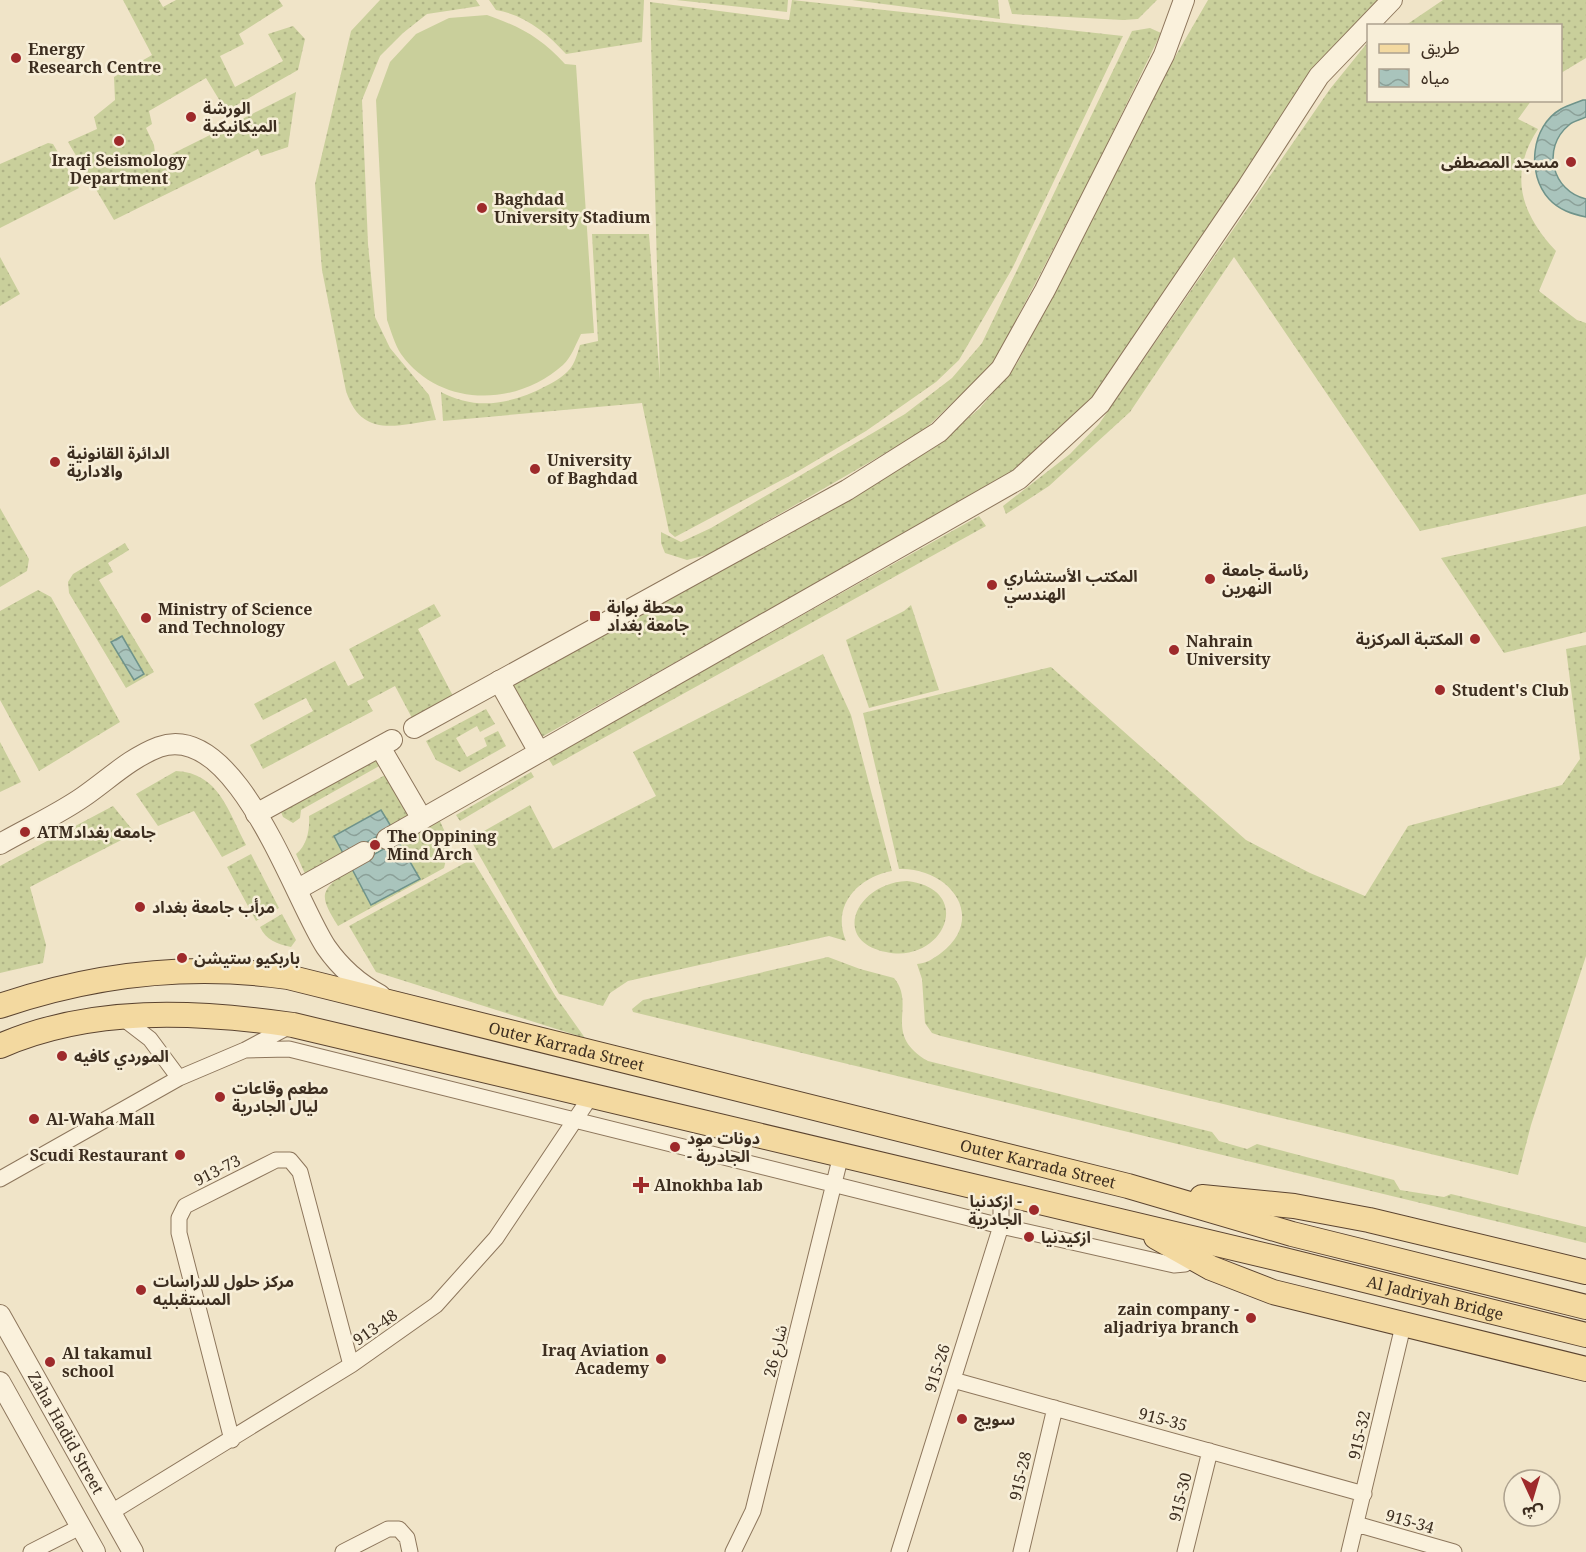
<svg xmlns="http://www.w3.org/2000/svg" width="1586" height="1552" font-family="'Noto Serif','Noto Sans Arabic',serif">
<style>
.grass{fill:url(#grass-dots)}
.garden{fill:#c9cf9b}
.water{fill:url(#water-waves);stroke:#6f938a;stroke-width:1.5}
.lines{fill:none;stroke-linecap:round;stroke-linejoin:round}
.minor-casing{stroke:#8d765c;stroke-width:17}
.tertiary-casing{stroke:#8d765c;stroke-width:22}
.primary-casing{stroke:#5b4430;stroke-width:26}
.minor{stroke:#faf1dc;stroke-width:15}
.tertiary{stroke:#faf1dc;stroke-width:20}
.primary{stroke:#f3d9a0;stroke-width:24}
.poi-dot{fill:#9e2a2b;stroke:#f7eed8;stroke-width:2}
.labels{text-anchor:middle;stroke-width:5;stroke-linejoin:round;paint-order:stroke}
.poi-label{font-size:16px;font-weight:bold;fill:#3d2e20;stroke:#f7eed8;text-anchor:start}
.street-label{font-size:16px;fill:#3d2e20;stroke:#f7eed8}
</style>
<defs>
<pattern id="grass-dots" width="8" height="8" patternUnits="userSpaceOnUse" patternTransform="scale(1.5)"><rect width="8" height="8" fill="#c9cf9b"/><path d="M2 2h.1M6 6h.1" fill="none" stroke="#aeb285" stroke-width="1.8" stroke-linecap="round"/></pattern>
<pattern id="water-waves" width="16" height="10" patternUnits="userSpaceOnUse" patternTransform="scale(1.5)"><rect width="16" height="10" fill="#a9c4bc"/><path d="M0 5q4-4 8 0t8 0" fill="none" stroke="#8ba098"/></pattern>
</defs>
<rect width="100%" height="100%" fill="#f0e4c8"/>
<path class="grass" d="M123,0H159L163,7L176,0H279L283,6L239,34L244,44L220,56L235,87L283,61L268,34L293,26L305,39L298,70L226,111L206,78L149,111L152,124L146,128L154,145L156,162L296,92L288,147L261,156L258,149L114,220L68,142L97,129L94,117L115,100L114,77L152,55Z
M380,0H476L480,6L427,14L403,33L380,56L362,100L368,244L375,317L390,348L429,395L436,420C396,425 362,439 346,391L322,270L315,184L351,31Z
M489,0H644L642,42L566,54C547,33 525,15 496,10Z
M676,0H788L787,12Z
M792,0L1123,36L1012,269L959,360L936,382L866,431L795,473L675,537L669,532L642,403L443,421L441,392C476,411 512,404 546,386C555,382 567,374 572,366C576,360 578,351 580,345L598,341L592,234H649L660,381L650,2L789,20Z
M852,0H998L1000,19Z
M1008,0H1157L1138,19L1123,20L1012,14Z
M1208,0H1383L1321,64L1093,398L1014,473L538,739L510,683L931,450L980,408L1018,362L1168,69Z
M1443,0H1586V58L1561,73L1560,26L1406,25Z
M1150,28L1161,33L1093,173L993,364L922,432L710,554L687,560L665,553L661,543V532L681,542L711,528L905,414L952,378L982,343L1132,31Z
M1368,42V100L1531,101L1518,119L1538,129C1508,175 1521,214 1556,251L1539,291L1577,320L1586,323V494L1420,531L1234,257L1130,412L1049,486L1006,514L1003,506L1070,454L1099,424L1330,89Z
M48,143L53,144L79,188L0,228V164Z
M0,257L20,294L0,306Z
M0,508L29,559L27,571L0,587Z
M979,516L986,526L553,766L548,758Z
M1586,526V632L1504,653L1441,558Z
M125,543L129,550L108,563L113,572L99,580L154,672L126,688L69,593L68,582L73,574Z
M38,590L51,597L120,722L39,771L0,700V611Z
M434,604L441,616L418,629L453,696L412,718L395,686L367,701L373,711L263,769L250,745L313,711L306,698L263,720L254,704L335,661L348,686L364,678L349,649Z
M911,605L939,690L869,708L846,640L904,611Z
M1586,645V956L1531,1125L1518,1175L941,1036L932,1033L925,1023L922,979L917,964C927,963 933,959 941,953C988,917 949,867 899,869L863,713L1051,667L1246,840L1310,873L1365,896L1408,826L1562,785L1580,759L1566,649Z
M823,654L851,715L892,871C858,877 831,906 846,941L829,936L628,981L610,993L603,1006L559,994L470,839L530,805L553,849L656,796L633,752Z
M486,709L495,724L480,732L477,726L456,738L467,757L487,746L484,738L498,731L506,746L460,772L436,760L426,741Z
M0,742L21,782L0,792Z
M376,757L381,765L301,810L300,818L293,823L283,817L279,807Z
M176,771C219,773 228,811 246,845L222,857L194,811L158,826L136,794Z
M531,772L534,777L460,821L456,815Z
M387,774L410,817L392,828L380,810L334,836L344,855L306,876L296,854C307,846 310,829 309,816Z
M113,806L135,833L30,887L46,945L43,963L0,973V866Z
M439,819L450,843L444,868L338,926C317,892 321,892 351,867L420,878L398,841Z
M251,854L279,908L256,921L227,867Z
M472,859L556,997L585,1038L376,972L349,926Z
M907,881C976,889 944,965 886,952C830,941 856,883 907,881Z
M282,914L296,940L291,947C277,944 266,940 260,927Z
M828,957L860,969L894,978C917,1006 881,1034 928,1061L1212,1132L1219,1141L1247,1149L1257,1144L1394,1180L1400,1190L1444,1197L1451,1194L1586,1227V1243L633,1012L632,1009L643,1000Z"/>
<path class="garden" d="M487,15C521,27 540,37 565,64L576,65L594,333L581,334C576,344 571,358 563,365C516,407 440,408 401,354C395,345 391,331 387,320L376,100L390,62L416,34L449,18Z"/>
<path class="water" d="M1583,100H1586V117C1580,120 1573,121 1569,125C1541,148 1552,191 1586,199V217C1572,214 1559,210 1549,199C1526,174 1531,126 1561,109C1568,105 1576,103 1583,100Z
M122,636L144,674L134,680L111,642Z
M381,810L392,828L344,855L334,836Z
M398,841L420,879L371,905L351,867Z"/>
<g class="lines">
<defs>
<path id="minor" d="M120,1016L150,1039L179,1078
M245,1050L289,1049L1001,1226L1174,1265L1185,1264L1193,1258
M0,1179L179,1078L245,1050L292,1025
M953,1380L1364,1494
M232,1440L179,1233V1218L185,1206L276,1160H290L300,1172L351,1365
M110,1513L351,1365L436,1305L496,1238L591,1096
M1356,1524L1454,1552
M31,1552L80,1527
M343,1552L388,1529H399L407,1538L410,1552
M733,1552L753,1511L841,1155
M899,1552L1001,1226V1194
M1021,1552L1055,1408
M1185,1552L1210,1451
M1349,1552L1403,1326"/>
<g id="tertiary">
<path d="M499,681L539,752"/>
<path d="M414,728L847,490L939,432L1001,369L1045,290L1164,55L1184,0"/>
<path d="M380,747L422,819"/>
<path d="M256,814L392,740"/>
<path d="M387,839L1019,479L1100,404L1248,186L1319,76L1392,0"/>
<path d="M0,844C28,828 57,815 83,797C109,779 130,758 159,747C237,719 295,901 326,947C340,967 359,984 380,995"/>
<path d="M298,889L364,852"/>
<path id="s1" d="M0,1315L133,1552"/>
<path d="M0,1382L95,1552"/>
</g>
<g id="primary">
<path id="s2" d="M0,1006C94,974 190,963 288,977L1128,1186L1292,1234L1586,1307"/>
<path id="s3" d="M0,1046C91,1006 196,1011 293,1025L1284,1260L1586,1335"/>
<path d="M1202,1197L1294,1206L1369,1220L1586,1272"/>
<path d="M1156,1237L1211,1268L1273,1292L1586,1369"/>
</g>
</defs>
<use href="#minor" class="minor-casing"/>
<use href="#tertiary" class="tertiary-casing"/>
<use href="#primary" class="primary-casing"/>
<use href="#minor" class="minor"/>
<use href="#tertiary" class="tertiary"/>
<use href="#primary" class="primary"/>
</g>
<g class="poi-dot">
<circle cx="16" cy="58" r="6"/>
<circle cx="191" cy="117" r="6"/>
<circle cx="119" cy="141" r="6"/>
<circle cx="1571" cy="162" r="6"/>
<circle cx="482" cy="208" r="6"/>
<circle cx="55" cy="462" r="6"/>
<circle cx="535" cy="469" r="6"/>
<circle cx="1210" cy="579" r="6"/>
<circle cx="992" cy="585" r="6"/>
<rect x="589" y="610" width="12" height="12" rx="3"/>
<circle cx="146" cy="618" r="6"/>
<circle cx="1475" cy="639" r="6"/>
<circle cx="1174" cy="650" r="6"/>
<circle cx="1440" cy="690" r="6"/>
<circle cx="25" cy="832" r="6"/>
<circle cx="375" cy="845" r="6"/>
<circle cx="140" cy="907" r="6"/>
<circle cx="182" cy="958" r="6"/>
<circle cx="62" cy="1056" r="6"/>
<circle cx="220" cy="1097" r="6"/>
<circle cx="34" cy="1119" r="6"/>
<circle cx="675" cy="1147" r="6"/>
<circle cx="180" cy="1155" r="6"/>
<path d="M638 1176h6v6h6v6h-6v6h-6v-6h-6v-6h6z"/>
<circle cx="1034" cy="1210" r="6"/>
<circle cx="1029" cy="1237" r="6"/>
<circle cx="141" cy="1290" r="6"/>
<circle cx="1251" cy="1318" r="6"/>
<circle cx="661" cy="1359" r="6"/>
<circle cx="50" cy="1362" r="6"/>
<circle cx="962" cy="1419" r="6"/>
</g>
<g class="labels">
<g class="poi-label">
<text x="28" y="55">Energy<tspan x="28" dy="18">Research Centre</tspan></text>
<text x="203" y="114">الورشة<tspan x="203" dy="18">الميكانيكية</tspan></text>
<text x="119" y="166" text-anchor="middle">Iraqi Seismology<tspan x="119" dy="18">Department</tspan></text>
<text x="1559" y="168" text-anchor="end">مسجد المصطفى</text>
<text x="494" y="205">Baghdad<tspan x="494" dy="18">University Stadium</tspan></text>
<text x="67" y="459">الدائرة القانونية<tspan x="67" dy="18">والادارية</tspan></text>
<text x="547" y="466">University<tspan x="547" dy="18">of Baghdad</tspan></text>
<text x="1222" y="576">رئاسة جامعة<tspan x="1222" dy="18">النهرين</tspan></text>
<text x="1004" y="582">المكتب الأستشاري<tspan x="1004" dy="18">الهندسي</tspan></text>
<text x="607" y="613">محطة بوابة<tspan x="607" dy="18">جامعة بغداد</tspan></text>
<text x="158" y="615">Ministry of Science<tspan x="158" dy="18">and Technology</tspan></text>
<text x="1463" y="645" text-anchor="end">المكتبة المركزية</text>
<text x="1186" y="647">Nahrain<tspan x="1186" dy="18">University</tspan></text>
<text x="1452" y="696">Student's Club</text>
<text x="37" y="838">ATMجامعه بغداد</text>
<text x="387" y="842">The Oppining<tspan x="387" dy="18">Mind Arch</tspan></text>
<text x="152" y="913">مرأب جامعة بغداد</text>
<text x="194" y="964">باربكيو ستيشن</text>
<text x="74" y="1062">الموردي كافيه</text>
<text x="232" y="1094">مطعم وقاعات<tspan x="232" dy="18">ليال الجادرية</tspan></text>
<text x="46" y="1125">Al-Waha Mall</text>
<text x="687" y="1144">دونات مود<tspan x="687" dy="18">- الجادرية</tspan></text>
<text x="168" y="1161" text-anchor="end">Scudi Restaurant</text>
<text x="654" y="1191">Alnokhba lab</text>
<text x="1022" y="1207" text-anchor="end">ازكدنيا -<tspan x="1022" dy="18">الجادرية</tspan></text>
<text x="1041" y="1243">ازكيدنيا</text>
<text x="153" y="1287">مركز حلول للدراسات<tspan x="153" dy="18">المستقبليه</tspan></text>
<text x="1239" y="1315" text-anchor="end">zain company -<tspan x="1239" dy="18">aljadriya branch</tspan></text>
<text x="649" y="1356" text-anchor="end">Iraq Aviation<tspan x="649" dy="18">Academy</tspan></text>
<text x="62" y="1359">Al takamul<tspan x="62" dy="18">school</tspan></text>
<text x="974" y="1425">سويج</text>
</g>
<g class="street-label">
<text dy="6" stroke="none"><textPath href="#s2" startOffset="579">Outer Karrada Street</textPath></text>
<text dy="6" stroke="none"><textPath href="#s2" startOffset="1065">Outer Karrada Street</textPath></text>
<text transform="translate(217 1170) rotate(-27)" y="6">913-73</text>
<text dy="6" stroke="none"><textPath href="#s3" startOffset="1472">Al Jadriyah Bridge</textPath></text>
<text transform="translate(375 1327) rotate(-35)" y="6">913-48</text>
<text transform="translate(775 1351) rotate(-76)" y="6">شارع 26</text>
<text transform="translate(937 1368) rotate(-72)" y="6">915-26</text>
<text transform="translate(1163 1419) rotate(15)" y="6">915-35</text>
<text dy="6" stroke="none"><textPath href="#s1" startOffset="135">Zaha Hadid Street</textPath></text>
<text transform="translate(1359 1435) rotate(-77)" y="6">915-32</text>
<text transform="translate(1020 1476) rotate(-77)" y="6">915-28</text>
<text transform="translate(1180 1497) rotate(-76)" y="6">915-30</text>
<text transform="translate(1410 1521) rotate(16)" y="6">915-34</text>
</g>
</g>
<rect x="1367" y="24" width="195" height="78" fill="#f7eed8" stroke="#ada18e" stroke-width="1.5"/>
<rect x="1379" y="44" width="30" height="9" fill="#f3d9a0" stroke="#ada18e" stroke-width="1.5"/>
<text x="1421" y="54" font-size="18" fill="#3d2e20">طريق</text>
<rect x="1379" y="69" width="30" height="18" fill="url(#water-waves)" stroke="#ada18e" stroke-width="1.5"/>
<text x="1421" y="84" font-size="18" fill="#3d2e20">مياه</text>
<g transform="translate(1532 1498) rotate(176)"><circle r="28" fill="#f7eed8" stroke="#ada18e" stroke-width="1.5"/>
<path d="M0-4.5L10 22L0 15L-10 22Z" fill="#9e2a2b"/>
<text y="-9" font-size="16" font-weight="bold" text-anchor="middle" fill="#3d2e20">ش</text>
</g>
</svg>
